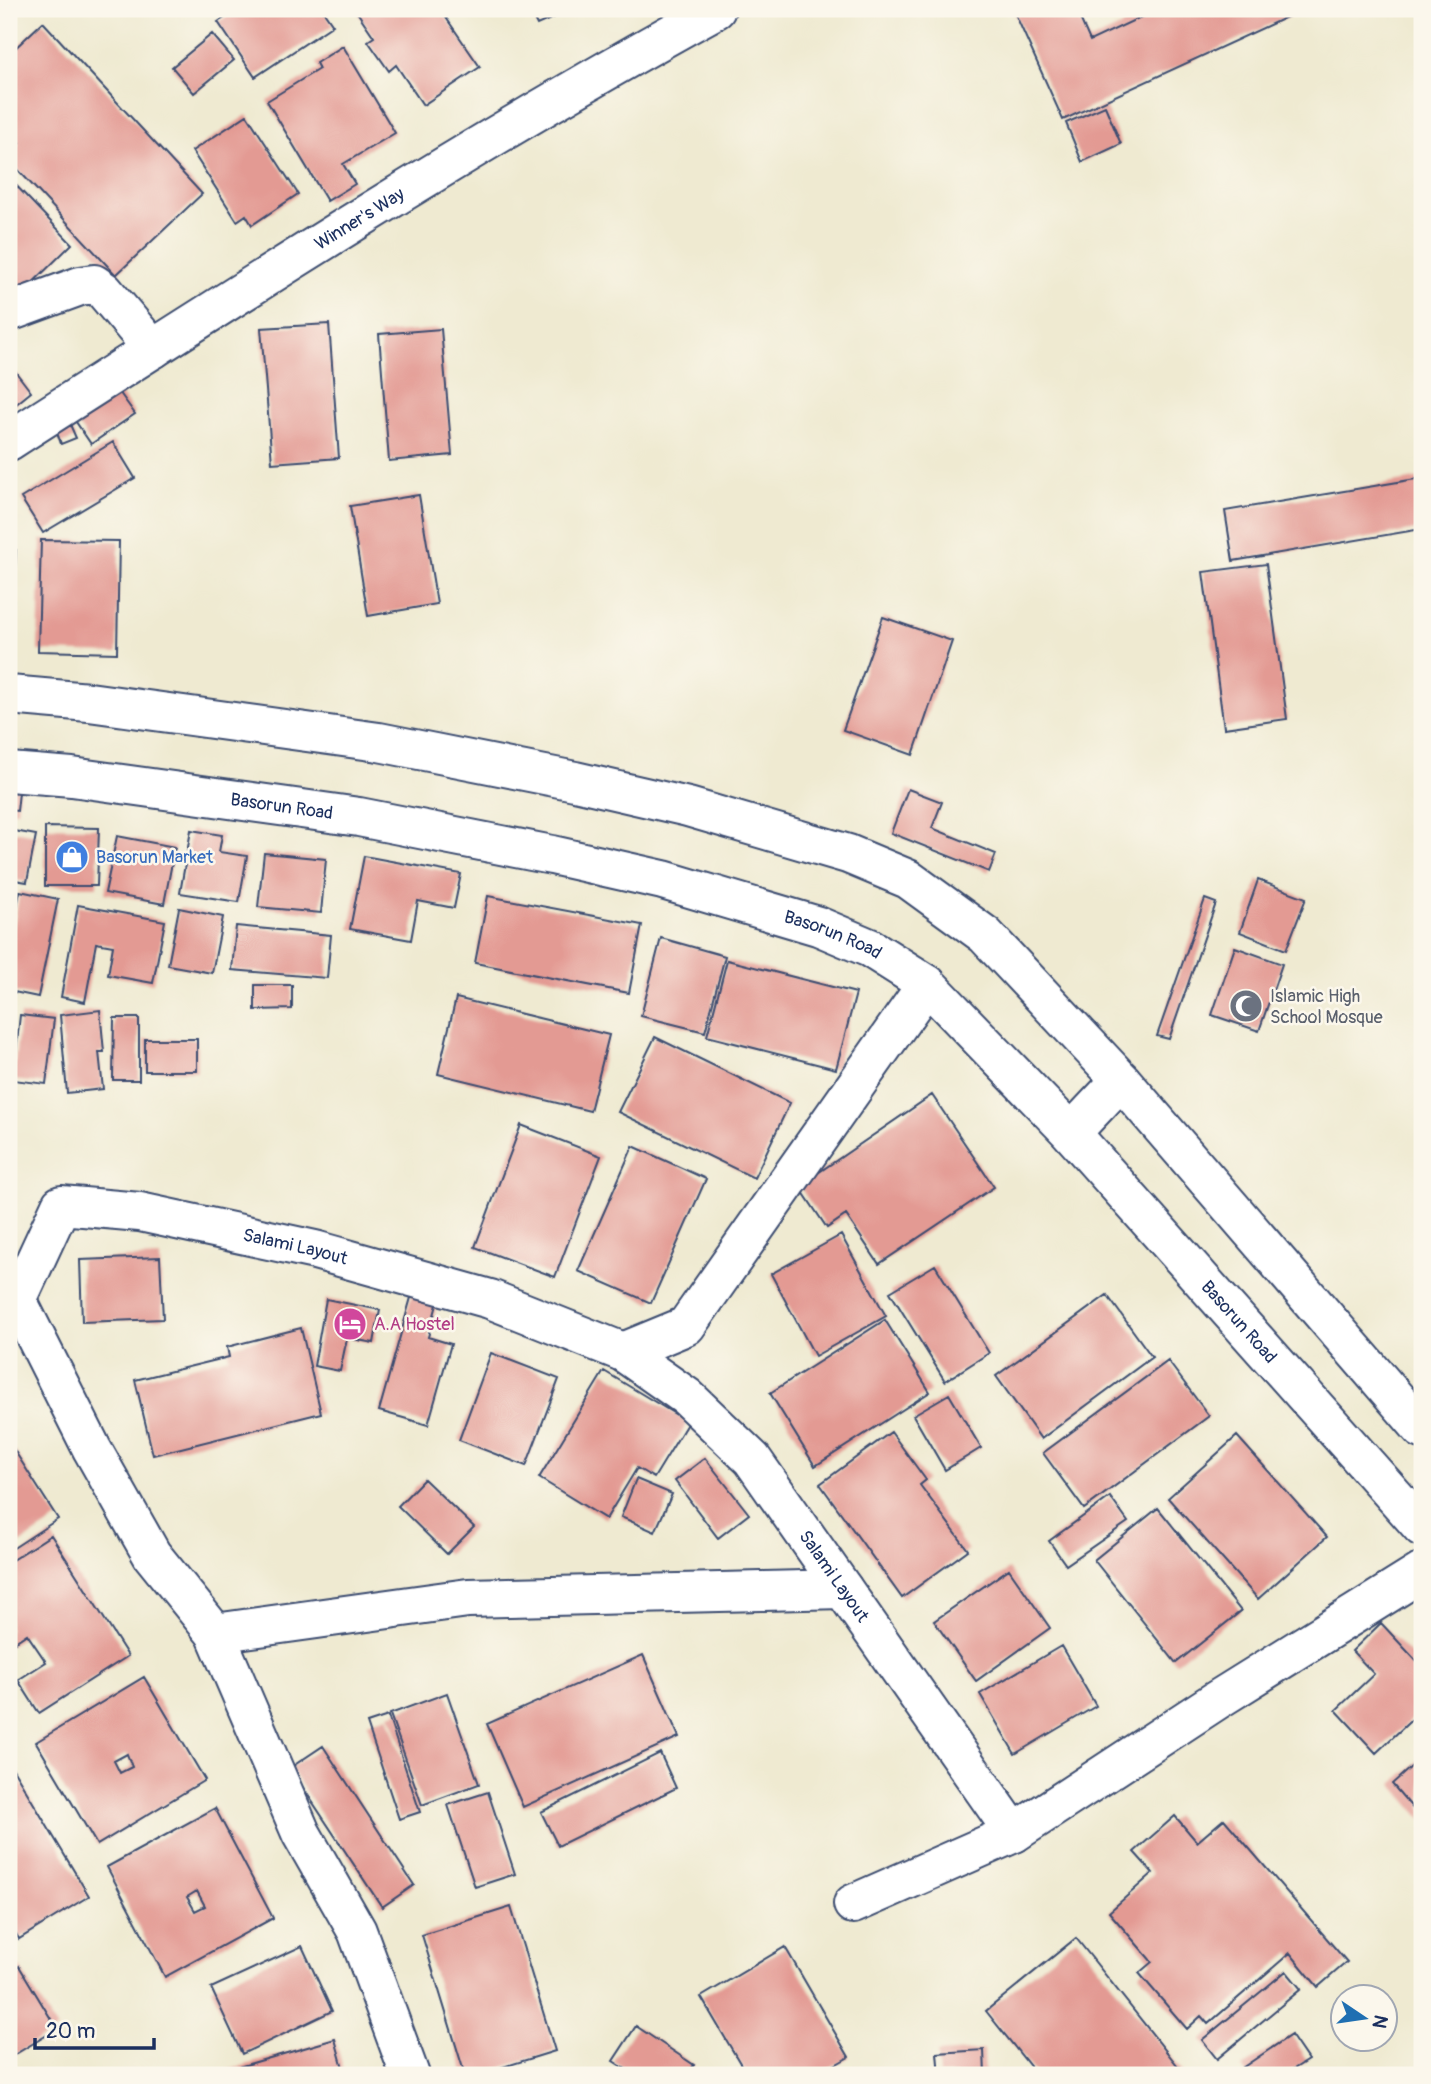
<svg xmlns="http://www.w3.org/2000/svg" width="1431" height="2084" font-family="Pangolin,sans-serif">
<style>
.building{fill:#e39a93;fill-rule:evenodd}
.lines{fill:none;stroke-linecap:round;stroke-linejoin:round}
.minor-casing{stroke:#3b4b6f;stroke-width:42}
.major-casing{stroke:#3b4b6f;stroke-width:42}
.minor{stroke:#fff;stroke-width:38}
.major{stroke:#fff;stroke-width:38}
.labels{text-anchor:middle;stroke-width:5;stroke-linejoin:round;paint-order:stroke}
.street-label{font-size:18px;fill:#1b2f5e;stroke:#fbf7ec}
.shop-label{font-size:18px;fill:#366cbe;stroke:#fbf7ec;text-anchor:start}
.worship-label{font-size:18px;fill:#5b616d;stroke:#fbf7ec;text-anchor:start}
.hotel-label{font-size:18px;fill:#b23c85;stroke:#fbf7ec;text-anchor:start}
</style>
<rect width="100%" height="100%" fill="#fbf7ec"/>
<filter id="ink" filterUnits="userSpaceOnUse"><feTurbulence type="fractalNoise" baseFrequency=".0143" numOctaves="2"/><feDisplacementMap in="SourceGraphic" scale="14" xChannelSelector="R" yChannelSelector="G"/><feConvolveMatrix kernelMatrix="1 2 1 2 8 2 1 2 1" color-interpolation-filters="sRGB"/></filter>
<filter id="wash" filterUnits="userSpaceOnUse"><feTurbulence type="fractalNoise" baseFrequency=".00686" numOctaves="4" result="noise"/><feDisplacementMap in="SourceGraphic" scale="28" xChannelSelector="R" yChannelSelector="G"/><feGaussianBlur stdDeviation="1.57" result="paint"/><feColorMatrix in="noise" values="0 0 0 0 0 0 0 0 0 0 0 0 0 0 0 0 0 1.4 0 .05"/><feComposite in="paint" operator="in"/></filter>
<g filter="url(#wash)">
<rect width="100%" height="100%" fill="#efead1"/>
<g id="blocks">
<path class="building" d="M238,9H322L333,25L255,77L218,22Z
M355,9H440L480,67L423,105L396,65L389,71L368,41L374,37Z
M529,9H573L537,25Z
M1013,9H1076L1090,41L1158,9H1304L1063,120Z
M43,22L202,194L116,275L9,160V152L19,143L9,131V54Z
M212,34L234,60L194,93L172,67Z
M343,46L395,133L343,164L355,184L327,201L267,101L319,69L316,63Z
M1105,106L1121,144L1082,162L1066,123Z
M247,115L298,194L252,225L246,215L237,221L192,151Z
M9,178L72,244L11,304L9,302Z
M329,324L339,458L272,463L261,328Z
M441,329L452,455L389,461L379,334Z
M9,363L31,392L9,410Z
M117,389L135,414L91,444L74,419Z
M68,420L76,438L61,444L55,426Z
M113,442L135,478L43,533L21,498Z
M1422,478V529L1233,561L1225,511Z
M419,495L437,604L368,616L350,506Z
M41,540L119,541L117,653L38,651Z
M9,550H16L11,637H9Z
M1266,564L1287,719L1224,728L1203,572Z
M883,617L952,641L913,755L843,730Z
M9,782L20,783L17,811L9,810Z
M908,789L942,802L932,828L996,854L989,872L891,833Z
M45,827L99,828L97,886H45Z
M9,830L36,835L27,882L9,879Z
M191,830L222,835L219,852L247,856L239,902L180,893Z
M117,836L175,847L164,904L105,893Z
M264,853L326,859L321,913L258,907Z
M364,856L461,874L454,908L418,901L411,940L350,929Z
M1258,880L1306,898L1286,950L1240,932Z
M20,891L58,899L38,997L9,991V949Z
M488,896L642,925L629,993L475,963Z
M1205,899L1216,903L1169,1039L1157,1036Z
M78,905L165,921L153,983L108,975L113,946L96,943L85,1002L61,997Z
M179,908L223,917L212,973L168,965Z
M236,926L331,935L327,978L232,970Z
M661,938L725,956L705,1032L641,1016Z
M1235,947L1282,964L1259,1031L1212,1015Z
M727,960L856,993L836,1069L707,1036Z
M255,985H292V1009L255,1010Z
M456,998L609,1035L590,1111L438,1074Z
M100,1010L104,1052H99L103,1089L67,1093L60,1015Z
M20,1015L54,1019L46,1084L13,1080Z
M114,1018H139V1080H113Z
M655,1037L790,1103L754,1178L618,1112Z
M145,1039H197V1071H145Z
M932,1095L994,1187L879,1264L846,1215L827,1228L799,1186Z
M521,1125L601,1156L555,1277L475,1247Z
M633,1146L706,1179L651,1303L578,1271Z
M841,1235L886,1316L815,1356L771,1274Z
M160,1257L163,1319L82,1322L80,1260Z
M935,1265L989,1353L945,1381L890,1292Z
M412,1294L438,1301L428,1337L451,1344L428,1425L379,1411Z
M1107,1295L1152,1357L1041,1439L996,1376Z
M326,1299L380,1310L374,1343L347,1338L340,1371L314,1366Z
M885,1320L930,1392L815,1466L770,1393Z
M301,1328L321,1413L153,1455L135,1380L229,1357L227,1347Z
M491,1353L559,1379L526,1466L459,1440Z
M1168,1361L1209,1416L1084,1509L1043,1453Z
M604,1371L688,1422L654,1478L637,1468L606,1519L539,1478Z
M949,1394L981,1448L945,1470L913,1415Z
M891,1432L926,1480L920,1485L968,1550L902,1598L820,1484Z
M1237,1436L1327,1537L1258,1599L1168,1498Z
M9,1442L58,1519L9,1551Z
M705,1458L749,1514L718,1538L675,1481Z
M424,1479L474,1527L447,1554L398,1506Z
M636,1479L672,1494L655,1532L621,1517Z
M1110,1497L1128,1522L1066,1565L1049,1541Z
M1158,1508L1241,1611L1176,1663L1094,1560Z
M51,1535L128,1656L39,1713L18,1680L46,1662L27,1634L9,1646V1562Z
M1009,1569L1050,1628L976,1681L934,1621Z
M1381,1623L1422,1667V1710L1376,1753L1336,1710L1374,1674L1352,1651Z
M1061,1646L1096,1706L1015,1754L980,1694Z
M643,1655L679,1737L523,1807L487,1724Z
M144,1677L205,1780L97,1845L36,1742ZM127,1754L132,1767L120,1773L114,1761Z
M447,1693L479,1784L422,1805L390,1714Z
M388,1716L420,1812L399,1819L367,1723Z
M323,1746L414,1885L382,1907L290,1768Z
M660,1753L676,1788L558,1846L541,1812Z
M1422,1757V1819L1392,1784Z
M13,1769L89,1896L19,1939L9,1922V1772Z
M488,1792L515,1874L475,1887L448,1805Z
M215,1808L273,1918L165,1977L107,1867ZM197,1891L205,1906L195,1911L187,1897Z
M1175,1816L1197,1842L1224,1819L1347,1962L1318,1987L1290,1953L1208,2024L1201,2016L1187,2029L1139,1973L1152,1962L1109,1912L1153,1873L1134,1852Z
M511,1907L555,2051L477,2075H465L422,1935Z
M1076,1938L1185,2075H1037L986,2011Z
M302,1946L332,2011L242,2054L211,1988Z
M785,1947L849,2057L817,2075H747L701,1997Z
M19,1966L57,2029L9,2058V1973Z
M1286,1971L1301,1989L1217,2059L1202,2040Z
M636,2026L694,2065L687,2075H635L613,2061Z
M1291,2035L1308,2060L1284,2075H1247L1242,2068Z
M335,2039L345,2075H211Z
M984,2050L985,2075H939L937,2053Z"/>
</g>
</g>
<g filter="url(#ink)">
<use href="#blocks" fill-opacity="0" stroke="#3b4b6f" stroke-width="2"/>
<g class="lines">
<defs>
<g id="minor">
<path d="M9,312L80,286L94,284L104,291L153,349"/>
<path id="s1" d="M9,441C241,292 474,142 716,9"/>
<path d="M623,1352L686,1326L927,984"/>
<path d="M215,1633L468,1598L843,1589"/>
<path d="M853,1904L1014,1833L1217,1700L1422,1572"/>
<path id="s2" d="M410,2075L357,1931L301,1833L215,1633L152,1555L92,1449L17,1300L61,1205L140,1212L315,1250L490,1299L623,1352L687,1397L752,1459L1014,1833"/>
</g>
<g id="major">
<path d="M9,695L89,702L379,742L575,781L688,807L848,854L908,879L985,935L1121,1080L1422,1429"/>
<path id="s3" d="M9,772L72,777L359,817L552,855L663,880L818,926L870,948L927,984L1071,1133L1422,1527"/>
<path d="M1071,1133L1121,1080"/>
</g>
</defs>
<use href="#minor" class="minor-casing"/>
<use href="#major" class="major-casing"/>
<use href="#minor" class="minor"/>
<use href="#major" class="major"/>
</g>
</g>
<defs>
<symbol id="shop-disc" viewBox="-11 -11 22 22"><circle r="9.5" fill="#3f7fe0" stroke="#fbf7ec"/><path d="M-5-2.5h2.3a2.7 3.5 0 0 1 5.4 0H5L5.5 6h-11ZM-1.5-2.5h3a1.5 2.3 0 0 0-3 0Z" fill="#fff"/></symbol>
<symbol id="mosque-disc" viewBox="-11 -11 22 22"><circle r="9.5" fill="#6b7280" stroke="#fbf7ec"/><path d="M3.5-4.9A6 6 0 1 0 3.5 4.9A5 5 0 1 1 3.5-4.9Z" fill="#fff"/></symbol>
<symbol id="hotel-disc" viewBox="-11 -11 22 22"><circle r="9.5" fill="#d1479c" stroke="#fbf7ec"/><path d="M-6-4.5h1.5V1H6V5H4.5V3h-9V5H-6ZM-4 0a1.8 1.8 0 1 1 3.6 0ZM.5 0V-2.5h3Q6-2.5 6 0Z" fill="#fff"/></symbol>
</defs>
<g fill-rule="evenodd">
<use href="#shop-disc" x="53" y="838" width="38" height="38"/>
<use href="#mosque-disc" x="1227" y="987" width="38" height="38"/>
<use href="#hotel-disc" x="331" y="1305" width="38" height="38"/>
</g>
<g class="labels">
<g class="street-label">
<text dy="6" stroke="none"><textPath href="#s1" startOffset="415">Winner's Way</textPath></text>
<text dy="6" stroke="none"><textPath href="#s3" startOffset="275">Basorun Road</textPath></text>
<text dy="6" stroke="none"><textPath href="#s3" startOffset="842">Basorun Road</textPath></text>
<text dy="6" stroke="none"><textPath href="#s2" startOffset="1216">Salami Layout</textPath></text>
<text dy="6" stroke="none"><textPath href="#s3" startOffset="1409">Basorun Road</textPath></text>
<text dy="6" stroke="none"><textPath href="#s2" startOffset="1872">Salami Layout</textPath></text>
</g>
<g class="shop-label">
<text x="96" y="863">Basorun Market</text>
</g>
<g class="worship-label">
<text x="1270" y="1002">Islamic High<tspan x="1270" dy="21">School Mosque</tspan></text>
</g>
<g class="hotel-label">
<text x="374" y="1330">A.A Hostel</text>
</g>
</g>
<rect width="1431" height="2084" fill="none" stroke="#fbf7ec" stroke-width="35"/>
<g transform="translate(1364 2018) rotate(103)"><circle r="33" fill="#fbf7ec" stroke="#a1a7b3" stroke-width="2"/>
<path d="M0-5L12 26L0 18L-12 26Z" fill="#1f6fb2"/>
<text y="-10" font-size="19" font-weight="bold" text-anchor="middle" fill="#1b2f5e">N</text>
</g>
<path d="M35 2038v10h119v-10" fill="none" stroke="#1b2f5e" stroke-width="3.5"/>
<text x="46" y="2038" font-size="21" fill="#1b2f5e" stroke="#fbf7ec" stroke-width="5" paint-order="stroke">20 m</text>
</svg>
